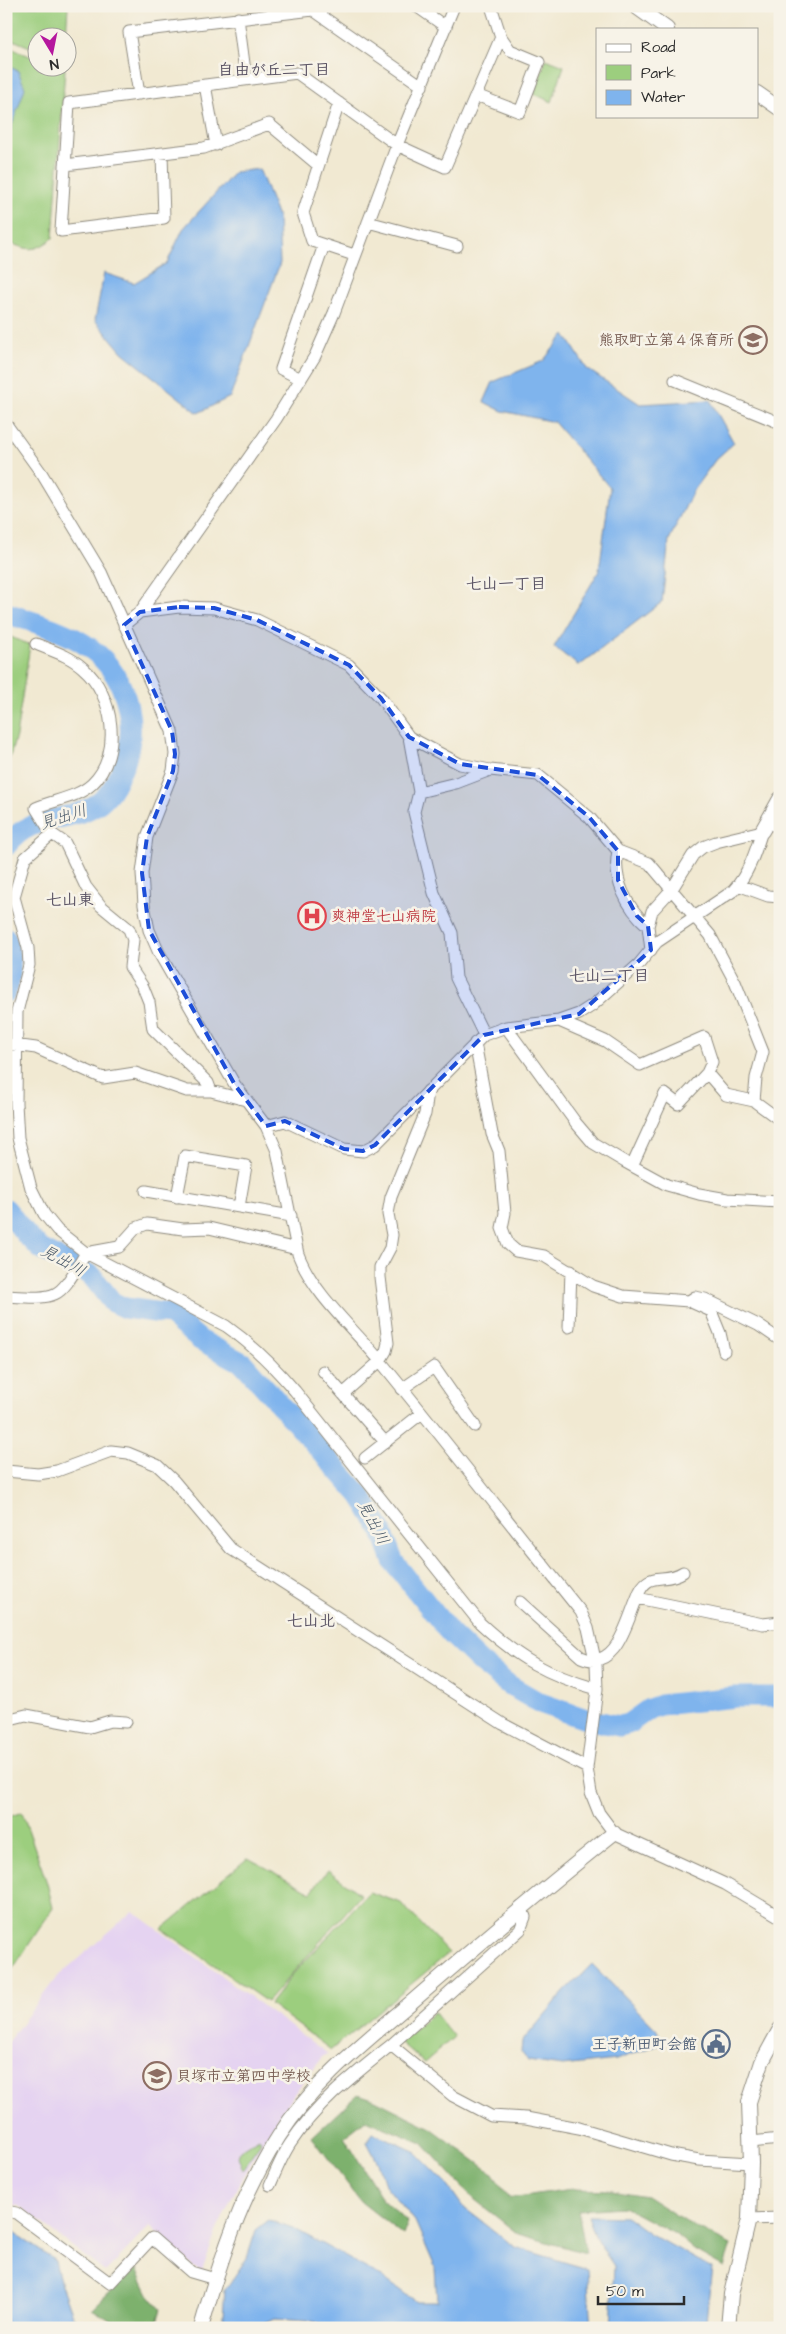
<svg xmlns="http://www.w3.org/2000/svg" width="786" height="2334" font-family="'Architects Daughter','Klee One',sans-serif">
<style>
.built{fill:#e5d3f1}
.green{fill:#9cce7e;stroke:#647c54}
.forest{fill:#7db16d;stroke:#546e4c}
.water{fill:#7fb4ed;stroke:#55708c}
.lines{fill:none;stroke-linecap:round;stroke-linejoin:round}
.river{stroke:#7fb4ed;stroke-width:21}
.minor-casing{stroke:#8e8a7e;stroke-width:13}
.tertiary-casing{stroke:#8e8a7e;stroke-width:16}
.minor{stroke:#fff;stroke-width:11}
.tertiary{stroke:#fff;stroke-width:14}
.marked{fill:#1d4ed8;fill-opacity:0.2;stroke:#1d4ed8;stroke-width:4;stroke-dasharray:10 6;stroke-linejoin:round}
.labels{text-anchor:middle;stroke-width:5;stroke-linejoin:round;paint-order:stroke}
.education-label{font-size:15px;font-weight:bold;fill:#785e54;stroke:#f7f3e8;text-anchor:end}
.health-label{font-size:15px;font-weight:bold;fill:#be3a42;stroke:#f7f3e8;text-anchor:start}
.service-label{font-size:15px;font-weight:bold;fill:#4e5e75;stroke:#f7f3e8;text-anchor:end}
.neighbourhood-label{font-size:16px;font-weight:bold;fill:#595263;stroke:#f7f3e8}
.water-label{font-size:16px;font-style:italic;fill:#445465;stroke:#f7f3e8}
</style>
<rect width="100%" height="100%" fill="#f7f3e8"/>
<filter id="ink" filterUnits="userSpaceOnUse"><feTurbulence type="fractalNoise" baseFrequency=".02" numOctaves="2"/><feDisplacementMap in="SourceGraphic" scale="10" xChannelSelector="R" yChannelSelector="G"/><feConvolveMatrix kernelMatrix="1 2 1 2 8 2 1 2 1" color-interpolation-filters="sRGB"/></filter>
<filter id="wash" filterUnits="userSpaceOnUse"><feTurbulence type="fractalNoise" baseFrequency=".0096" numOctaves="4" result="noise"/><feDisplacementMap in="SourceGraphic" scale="20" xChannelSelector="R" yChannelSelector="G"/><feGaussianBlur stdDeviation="1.12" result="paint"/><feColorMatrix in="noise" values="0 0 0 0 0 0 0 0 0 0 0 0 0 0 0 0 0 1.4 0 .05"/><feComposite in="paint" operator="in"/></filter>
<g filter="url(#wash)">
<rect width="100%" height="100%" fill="#f1e9d2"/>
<path class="built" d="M133,1911L328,2054L322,2057L294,2094L265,2138L237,2187L216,2232L202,2271L193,2267L150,2226L105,2272L20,2206L6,2204V2044L57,1977Z"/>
<path class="green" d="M7,6H68L66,37L38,38L37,50L6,37Z
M6,46L37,59L38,68L65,69L53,238C35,252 29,251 8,242L6,232V129L10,131L18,71L6,65Z
M546,59L564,66L552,102L534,94Z
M6,635L30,645L16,736L6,771Z
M22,1812L47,1883L53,1908L6,1979V1818Z
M248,1858L311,1892L328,1870L361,1895L267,2002L162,1929Z
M369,1892L401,1903L449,1953L331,2050L270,2004L292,1975Z
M434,2012L454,2037L424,2063L400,2042Z
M259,2138L261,2140L243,2170L238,2156L240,2150Z"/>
<path class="forest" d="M358,2094L373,2099L431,2128L492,2173L510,2198L571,2189L612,2190L646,2196L693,2226L731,2245L724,2267L694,2250L675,2234L624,2207L578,2210L586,2253L518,2234L474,2199L422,2143L366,2120L344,2137L383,2200L408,2222L403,2235L361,2202L312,2137Z
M137,2269L151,2298L161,2309L157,2322L149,2325L113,2322L92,2309L129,2273Z"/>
<path class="water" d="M6,65L18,71L25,88L10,131L6,129Z
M259,169L278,217L280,263L230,397L198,413L122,352L95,320L104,273L134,283L167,263L183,229L235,172Z
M565,334L587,369L640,404L710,400L734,443L716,459L694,489L669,540L662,602L579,666L554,647L599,571L610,488L554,422L502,411L484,402L493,382L543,361Z
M592,1964L657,2030L662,2043L616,2060L562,2066L528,2061L521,2052L522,2042L565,1991Z
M372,2132L414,2151L446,2183L463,2207L515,2247L587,2269L591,2328H334L308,2320L275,2318L254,2328H222L225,2290L247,2258L256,2230L269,2220L293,2228L382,2277L416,2302H437L435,2267L415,2221L385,2185L378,2163L367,2142Z
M588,2216L627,2217L649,2233L712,2268L705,2328H611L614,2266L597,2241Z
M6,2227L55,2261L61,2285L72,2315L86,2328H6Z"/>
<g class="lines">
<path class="river" d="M6,613C34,623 66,630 90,648C130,677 142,735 118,777C114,786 108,796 100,802C70,825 33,811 6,846
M6,938C11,956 13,974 6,992
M6,1209L27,1236L41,1249L92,1276L112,1302L125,1308L169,1314L200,1340L243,1363L360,1495L381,1529L393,1561L450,1633L480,1662L509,1685L540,1703L583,1718L619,1726L628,1724L649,1709L660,1705L735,1697H780"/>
</g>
</g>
<g filter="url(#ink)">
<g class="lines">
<defs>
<path id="minor" d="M416,6L446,27
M238,18L246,79
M205,85L216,145
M139,94L129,32L313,10L422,86
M476,95L501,37
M339,103L303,213L312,241L354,255
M162,154L164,218L61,231L69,103L297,73L397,145L445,167L476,95L520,112L539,62L510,50L501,37L491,6
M65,165L204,148L269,124L318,165
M368,222L457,246
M301,379L281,369L324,245
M675,380L780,423
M6,424L42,474L101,572L172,731L175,754L173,771L147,837L142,873L144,905L149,930L159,953L235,1085L266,1126L277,1151L298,1254C313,1294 354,1329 381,1362C449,1445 514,1529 581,1612L588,1628L596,1664L597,1689L587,1768L591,1793L599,1813L614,1833L725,1884L780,1917
M140,612L179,607L214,608L257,620L349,665L381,698L409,737L419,792L414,812L434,893L452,933L456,978L484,1035
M124,625L140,612L276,419L315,356L334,313L397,145L454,6
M36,644C53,651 70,656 83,668C114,694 123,755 92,784C77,798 53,800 36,808L52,834L65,843L86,887L101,906L129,929L133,940L130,967L143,987L149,1002L153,1029L208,1083L211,1091
M409,737L460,764L490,770L538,775L589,817L618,851L649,863L710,935L735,982L763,1052L756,1078L754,1101
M419,792L456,783L490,770
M768,820L780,830
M52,834L25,858L14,897L28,948L29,965L17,1012L16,1103L18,1138L31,1188L44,1214L57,1230L86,1253L226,1326C253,1345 274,1366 295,1391L480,1623C518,1658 547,1675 597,1689
M618,851C612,879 627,908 648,926
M738,885L768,896L780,897
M651,950L648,926L652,911L672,889L693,855L703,847L716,842L762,831
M559,1021L605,1041L640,1065L704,1037L712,1062L707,1073
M506,1027L576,1123L593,1143L625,1162L667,1185L699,1194L727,1199L780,1202
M475,1043L492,1134L499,1151L505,1213L502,1228L508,1244L516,1251L544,1256L593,1286L623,1296L689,1301L711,1311L720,1333L724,1351
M6,1044L36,1048L103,1078L135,1073L187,1091H211L246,1100
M266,1126L285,1121L344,1149L363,1151L375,1145L484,1035L506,1027L559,1021L579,1014L593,1005L639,964L657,942L733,891C749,873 755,853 762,831
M632,1166L665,1094L678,1104L707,1073L726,1095L754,1101L780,1120
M146,1191L291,1216
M177,1197L185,1156L246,1166L239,1207
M6,1296C62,1299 57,1300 86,1253L119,1247L136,1228L147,1224L183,1229L209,1228L297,1249
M689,1301L695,1297L705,1299L758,1325L780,1340
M569,1327L571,1271
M323,1371L385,1442
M402,1389L434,1367L475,1426
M343,1394L380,1361L386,1351L388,1343L380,1277V1267L390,1248L392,1235L388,1214L391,1197L425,1114L428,1091
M365,1458L422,1413
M6,1471L38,1474L57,1471L111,1451L128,1453L157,1465L174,1481L231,1549L503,1724L587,1768
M637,1598C647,1568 663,1585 683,1572
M520,1602L581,1657C616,1673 627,1621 637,1598L763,1624L780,1622
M6,1720L26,1715L90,1727L110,1721L126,1722
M391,2045L520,1930L525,1917L521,1907
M751,2142L780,2139
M270,2185C276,2171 282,2156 290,2144C316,2104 355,2074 391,2045L453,2096L491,2116L526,2118L579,2128L671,2155L699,2160L751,2163
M6,2211L16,2213L110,2283L152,2238L191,2272L215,2279
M749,2219L780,2218"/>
<path id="tertiary" d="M635,6L667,29
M757,93L780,109
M762,831L780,799
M201,2328C220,2261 241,2195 279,2136C314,2081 365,2042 414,2000C480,1943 546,1887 614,1833
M728,2328L731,2294L749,2219L751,2163L749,2102L762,2062L780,2029"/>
</defs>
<use href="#minor" class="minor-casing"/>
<use href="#tertiary" class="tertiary-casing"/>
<use href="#minor" class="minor"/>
<use href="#tertiary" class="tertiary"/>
</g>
</g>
<path class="marked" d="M179,607L214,608L257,620L349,665L381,698L409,737L460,764L538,775L589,817L618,851V880L637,916L648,926L651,950L579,1014L484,1035L375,1145L363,1151L344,1149L285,1121L266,1126L235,1085L149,930L142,873L147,837L173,771L175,754L172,731L124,625L140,612Z"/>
<defs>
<symbol id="school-ring" viewBox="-11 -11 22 22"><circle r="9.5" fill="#f7f3e8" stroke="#8d6e63" stroke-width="1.5"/><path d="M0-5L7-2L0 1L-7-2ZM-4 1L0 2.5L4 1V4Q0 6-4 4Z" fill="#8d6e63"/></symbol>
<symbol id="hospital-ring" viewBox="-11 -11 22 22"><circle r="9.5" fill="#f7f3e8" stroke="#e0444e" stroke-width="1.5"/><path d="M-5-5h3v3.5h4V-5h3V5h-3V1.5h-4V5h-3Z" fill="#e0444e"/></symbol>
<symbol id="civic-ring" viewBox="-11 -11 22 22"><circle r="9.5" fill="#f7f3e8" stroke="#5c6f8a" stroke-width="1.5"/><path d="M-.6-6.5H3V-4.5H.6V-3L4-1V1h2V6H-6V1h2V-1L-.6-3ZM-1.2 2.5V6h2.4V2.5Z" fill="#5c6f8a"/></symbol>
<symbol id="university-ring" viewBox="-11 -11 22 22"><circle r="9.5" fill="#f7f3e8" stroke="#8d6e63" stroke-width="1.5"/><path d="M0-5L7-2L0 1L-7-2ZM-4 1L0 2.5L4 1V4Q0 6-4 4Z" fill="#8d6e63"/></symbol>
</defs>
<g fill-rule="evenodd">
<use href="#school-ring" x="737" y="324" width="32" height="32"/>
<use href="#hospital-ring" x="296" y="900" width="32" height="32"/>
<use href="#civic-ring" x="700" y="2028" width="32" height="32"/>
<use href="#university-ring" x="141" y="2060" width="32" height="32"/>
</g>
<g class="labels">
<g class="education-label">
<text x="734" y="345">熊取町立第４保育所</text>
<text x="176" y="2081" text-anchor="start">貝塚市立第四中学校</text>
</g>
<g class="health-label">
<text x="331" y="921">爽神堂七山病院</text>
</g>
<g class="service-label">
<text x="697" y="2049">王子新田町会館</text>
</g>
<g class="neighbourhood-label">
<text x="274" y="75">自由が丘二丁目</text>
<text x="506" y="589">七山一丁目</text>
<text x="70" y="905">七山東</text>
<text x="609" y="981">七山二丁目</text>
<text x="311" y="1626">七山北</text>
</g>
<g class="water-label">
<text transform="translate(63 816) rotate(-18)" y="6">見出川</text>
<text transform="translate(64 1260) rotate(29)" y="6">見出川</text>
<text transform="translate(374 1522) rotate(62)" y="6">見出川</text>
</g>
</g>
<rect width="786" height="2334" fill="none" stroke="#f7f3e8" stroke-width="25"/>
<rect x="596" y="28" width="162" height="90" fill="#f7f3e8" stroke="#a5a39c"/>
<rect x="606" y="44" width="25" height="8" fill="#ffffff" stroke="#a5a39c"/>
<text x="641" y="52" font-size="15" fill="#2b2b2b">Road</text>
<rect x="606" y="65" width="25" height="15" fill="#9cce7e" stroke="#a5a39c"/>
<text x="641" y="78" font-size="15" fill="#2b2b2b">Park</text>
<rect x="606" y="90" width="25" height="15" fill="#7fb4ed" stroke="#a5a39c"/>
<text x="641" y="102" font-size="15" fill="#2b2b2b">Water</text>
<g transform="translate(52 52) rotate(170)"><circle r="24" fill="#f7f3e8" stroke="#a5a39c"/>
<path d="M0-4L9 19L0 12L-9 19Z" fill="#b5179e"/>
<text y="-8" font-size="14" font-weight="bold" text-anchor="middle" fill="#2b2b2b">N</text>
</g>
<path d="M598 2296v8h86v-8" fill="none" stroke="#2b2b2b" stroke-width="2.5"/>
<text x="606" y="2296" font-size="15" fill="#2b2b2b" stroke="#f7f3e8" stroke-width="4" paint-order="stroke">50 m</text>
</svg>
